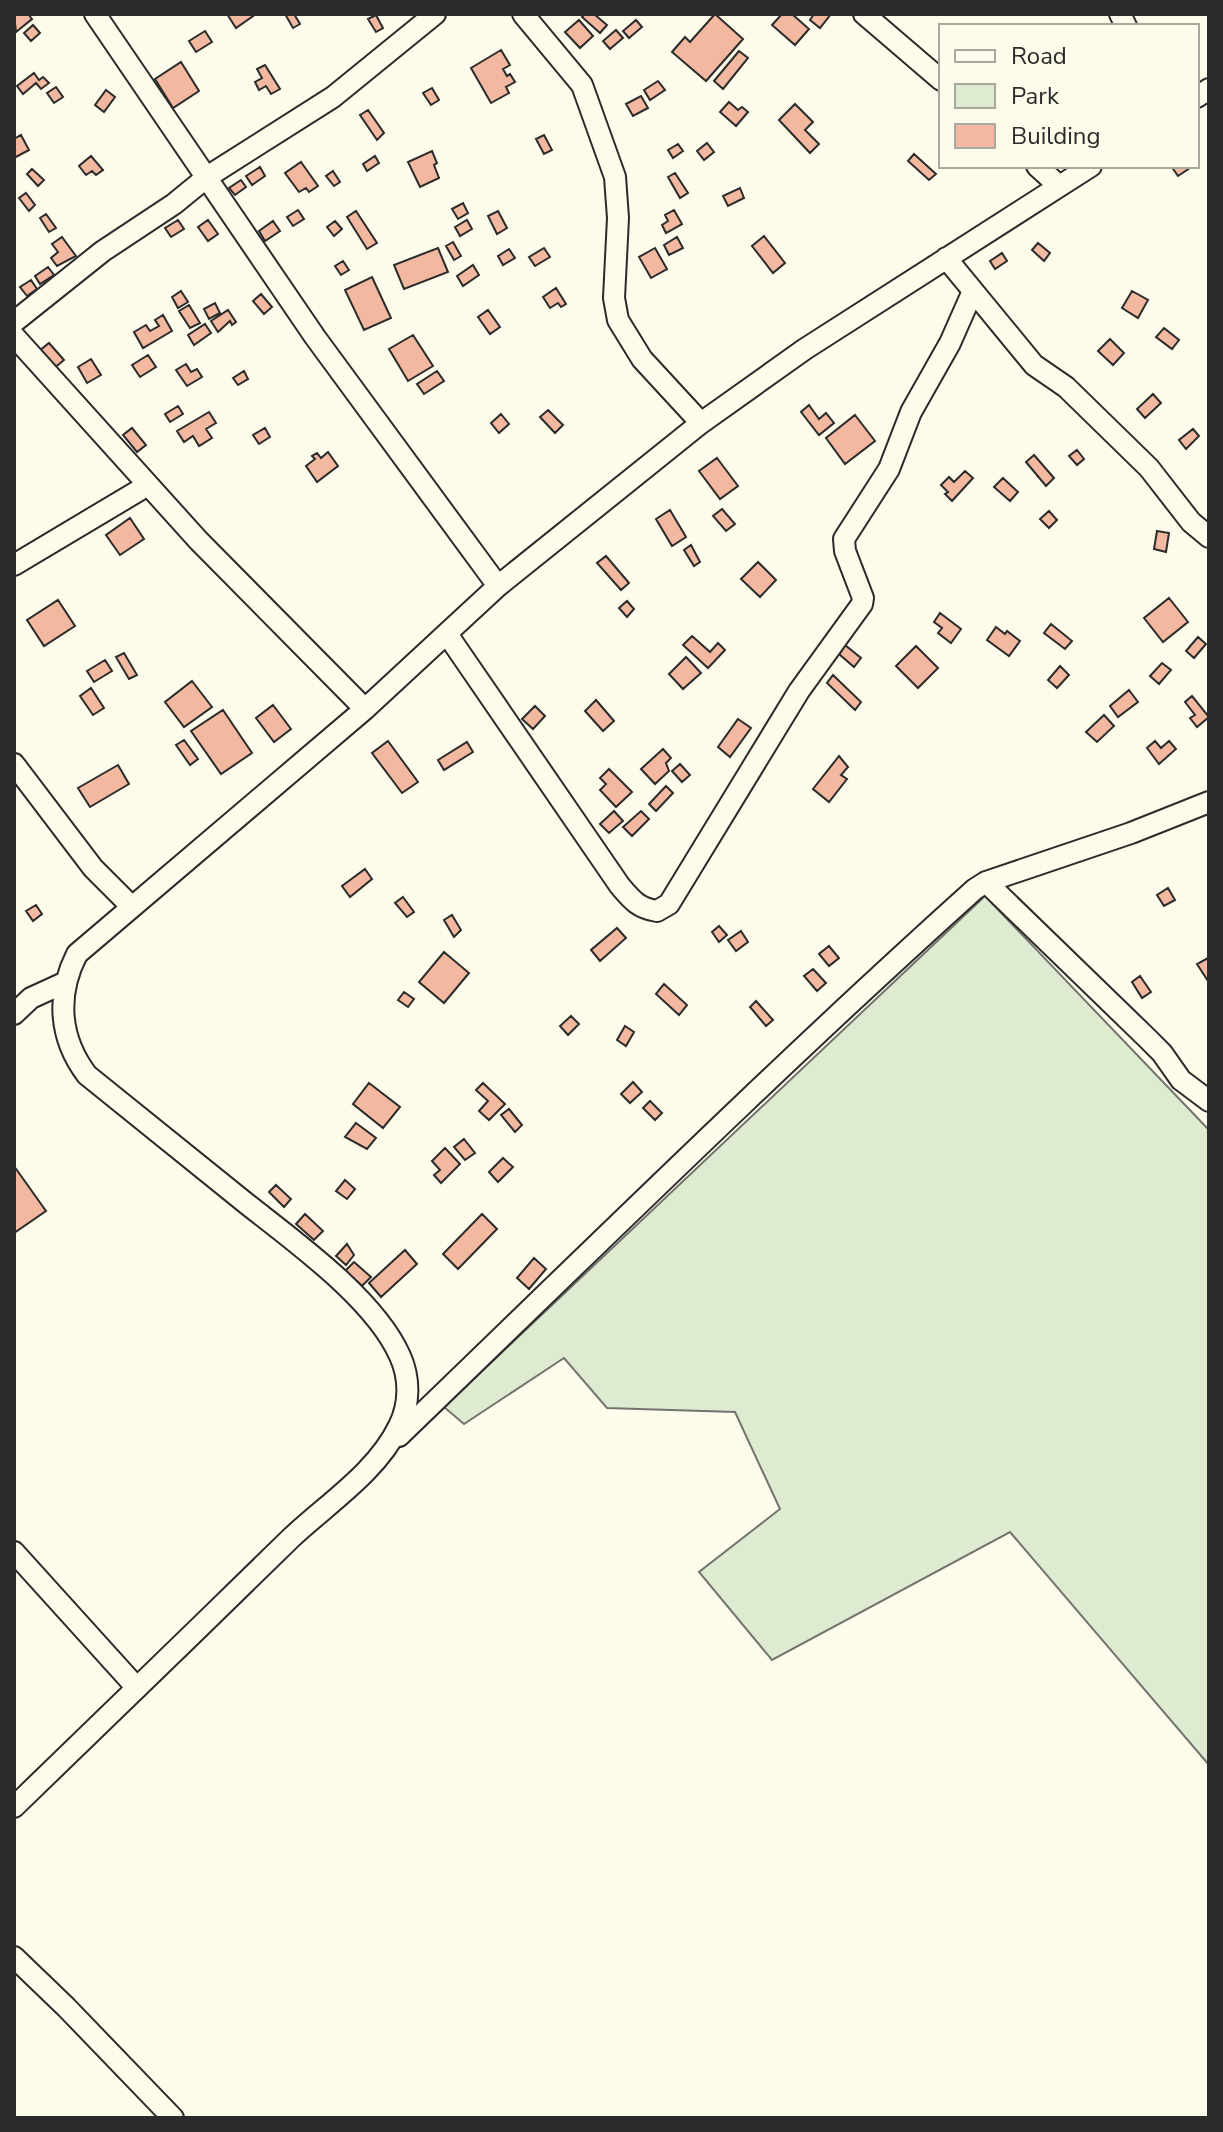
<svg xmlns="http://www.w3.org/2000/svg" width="1223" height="2132" font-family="'Nunito Sans',sans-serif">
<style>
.green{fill:#deebd1;stroke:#74746e;stroke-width:2}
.building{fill:#f2b8a0;stroke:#2b2b2b;stroke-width:2}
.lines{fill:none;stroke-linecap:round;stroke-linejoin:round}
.minor-casing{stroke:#2b2b2b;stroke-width:24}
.minor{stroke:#fdfbea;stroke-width:20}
</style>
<rect width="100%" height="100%" fill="#fdfbea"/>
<path class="green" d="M985,896L1209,1130V1765L1010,1532L772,1660L699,1572L780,1509L735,1412L607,1408L564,1358L464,1424L444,1407Z"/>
<path class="building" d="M14,14H28L32,19L16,32Z
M227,14H256L236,28Z
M285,14H294L300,24L293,28Z
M585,14H594L607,25L600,33L582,17Z
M715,14L743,39L706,81L672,52L685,37L690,42Z
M782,14H792L809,29L795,45L772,25Z
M814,14H831L820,28L810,20Z
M376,15L383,28L376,32L368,19Z
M579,20L593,36L580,48L565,32Z
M636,20L642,27L629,38L623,31Z
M33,25L40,33L31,41L24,33Z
M616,30L623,38L610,49L603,41Z
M205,31L212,42L196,52L189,41Z
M501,50L510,65L503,69L507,76L510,74L515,82L506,87L509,93L491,103L471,68Z
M739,51L748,58L723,89L714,81Z
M181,62L199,91L173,108L155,79Z
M265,65L280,89L271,94L266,86L259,90L255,82L262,78L257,69Z
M34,73L39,80L43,77L49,83L41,89L36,83L23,94L17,86Z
M658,81L665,90L650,100L644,90Z
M56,87L63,97L54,103L47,93Z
M432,88L439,100L431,105L423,93Z
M106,90L115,97L104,112L95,105Z
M641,96L648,108L633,116L626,104Z
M729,102L738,110L742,107L748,112L736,126L720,112Z
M795,104L813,122L805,130L819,144L810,153L779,120Z
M368,110L384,133L377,140L360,115Z
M21,135L29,150L14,158V139Z
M544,135L552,150L544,154L536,139Z
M707,143L714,152L704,160L697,151Z
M678,144L683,151L673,158L668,150Z
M432,151L437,163L434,165L439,178L420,187L408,162Z
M914,154L936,174L929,180L908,161Z
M91,156L103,170L96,175L92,171L86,175L79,166Z
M375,156L379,163L367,171L363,164Z
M301,162L318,186L309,192L306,188L299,192L285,173Z
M1171,166H1193L1178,176Z
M260,167L265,176L252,185L246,176Z
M32,169L44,180L38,186L27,174Z
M333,171L340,182L334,186L326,176Z
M675,173L688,193L680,198L668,177Z
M241,180L246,187L235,195L229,188Z
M740,188L744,198L728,206L723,196Z
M26,193L35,205L29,211L19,198Z
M463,203L468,213L458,219L452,209Z
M298,210L304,219L293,226L287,217Z
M674,210L682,224L666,233L662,225L668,221L665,215Z
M356,211L377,243L367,249L347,217Z
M498,211L507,228L497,234L488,216Z
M46,214L56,228L49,232L40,218Z
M178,220L184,229L171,237L165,228Z
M208,220L218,234L208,241L198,227Z
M467,220L472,229L460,236L455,227Z
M273,221L280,231L265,241L259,231Z
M335,221L342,229L334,236L327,227Z
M764,236L785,263L773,273L752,246Z
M62,237L76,256L57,266L51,258L58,252L52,244Z
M677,237L683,248L669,255L664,245Z
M453,242L461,256L454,260L446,246Z
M1038,243L1050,253L1044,261L1032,250Z
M438,248L448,272L404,289L394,265Z
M544,248L550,257L535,266L529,257Z
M655,248L667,269L651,278L639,257Z
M509,249L515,258L503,265L498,256Z
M1002,253L1007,261L995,269L990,261Z
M343,261L349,270L341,275L335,266Z
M473,265L479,275L463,286L457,276Z
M48,267L54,275L40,284L35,276Z
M372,277L391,318L364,330L345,290Z
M31,280L37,289L27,296L20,287Z
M556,288L566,304L561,307L558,303L550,308L543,297Z
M181,291L188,302L178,308L172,297Z
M1132,291L1148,300L1138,318L1122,308Z
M261,294L272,307L264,314L253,301Z
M215,303L220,313L209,319L204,309Z
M189,305L200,323L190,328L179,311Z
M228,310L236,322L232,325L230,321L218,332L211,321Z
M488,310L500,327L490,334L478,317Z
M163,315L172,331L143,348L134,332L146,325L150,331L159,326L155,320Z
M205,324L211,333L194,345L188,335Z
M1164,328L1179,340L1172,349L1156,337Z
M413,335L433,366L408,381L389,349Z
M1110,339L1124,353L1113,365L1098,351Z
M49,343L64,360L52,370L38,352Z
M148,355L156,367L140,377L132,365Z
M91,359L101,375L87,383L78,367Z
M186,364L191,372L197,369L202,377L187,386L176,370Z
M244,371L248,379L238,385L233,378Z
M437,371L444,381L424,394L417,384Z
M1153,394L1161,403L1145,418L1137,409Z
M809,405L819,419L826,413L834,423L819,435L801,412Z
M178,406L183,414L170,422L165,414Z
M548,410L563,425L555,433L540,417Z
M209,412L216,423L206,429L212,438L199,446L193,436L184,442L177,431Z
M501,414L509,424L499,433L491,423Z
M855,415L875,441L845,464L826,438Z
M132,428L146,445L137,452L123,435Z
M265,428L270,437L259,444L253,435Z
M1193,429L1199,436L1186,449L1179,440Z
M1077,450L1084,459L1077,465L1069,456Z
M328,452L338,466L317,482L306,466L315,459L312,456L317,453L321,458Z
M1034,455L1054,478L1046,486L1026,462Z
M717,458L738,486L720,499L699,471Z
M965,471L973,478L952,501L945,494L948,492L941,485L949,477L954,482Z
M1003,478L1018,492L1010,501L994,487Z
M722,509L735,524L726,531L713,516Z
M670,510L686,537L672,546L656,519Z
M1049,511L1057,520L1049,528L1040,519Z
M130,518L144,539L120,555L106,535Z
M1157,531L1169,533L1166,552L1154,549Z
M691,545L700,562L694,566L684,550Z
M606,556L629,583L621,590L597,563Z
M758,562L776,580L760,597L741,579Z
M1169,598L1188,622L1163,642L1144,618Z
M58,600L75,626L44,646L27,620Z
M627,601L634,609L627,617L619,608Z
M940,613L961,629L951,643L938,633L942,628L934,622Z
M1051,624L1072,641L1065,649L1044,633Z
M996,627L1005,634L1007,631L1020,641L1009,656L987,640Z
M692,636L710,652L718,643L725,650L708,668L683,645Z
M1198,637L1206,644L1194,658L1186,651Z
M845,645L861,658L854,667L839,654Z
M916,646L938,668L918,688L896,666Z
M124,653L137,675L129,679L116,657Z
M686,657L701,673L683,689L669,674Z
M105,660L112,671L94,682L87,671Z
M1162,663L1171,670L1159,684L1150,676Z
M1060,666L1069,675L1057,688L1048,680Z
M833,675L861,702L855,710L827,683Z
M192,681L212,707L184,727L165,702Z
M91,688L104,708L93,715L80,696Z
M1129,690L1138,702L1118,717L1110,706Z
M1192,696L1209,717L1197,727L1190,718L1195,715L1185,702Z
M596,700L614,721L603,731L585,711Z
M273,705L291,729L274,742L256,718Z
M535,706L545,716L533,729L522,719Z
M223,710L252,753L221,774L191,731Z
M1104,715L1114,726L1097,742L1086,732Z
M738,719L751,728L730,757L718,747Z
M184,740L198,759L190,765L176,745Z
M388,741L418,782L402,793L372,753Z
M1155,741L1161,748L1169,741L1176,749L1159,764L1147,748Z
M467,742L473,752L444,770L438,760Z
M663,749L671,758L666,763L669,771L655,784L641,769Z
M839,756L848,767L841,775L847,779L829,802L813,789Z
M680,764L690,775L682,782L672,771Z
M118,765L129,784L90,807L78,788Z
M609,769L632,792L616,807L600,790L606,784L600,778Z
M666,786L673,793L656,811L649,804Z
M614,811L623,821L609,833L600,824Z
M641,811L649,819L632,836L623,827Z
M365,869L372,879L350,897L342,886Z
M1168,888L1175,900L1164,906L1157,895Z
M403,897L414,912L407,917L395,903Z
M36,905L42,914L33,921L26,911Z
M452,915L461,930L454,937L444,920Z
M719,926L727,935L719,942L712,932Z
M617,928L626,938L600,961L591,950Z
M741,931L748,942L736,951L728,940Z
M829,946L839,958L829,966L819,954Z
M444,952L469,973L444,1003L419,982Z
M1208,958L1209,981H1208L1197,964Z
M813,969L826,983L817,991L804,976Z
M1140,976L1151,992L1142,998L1132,982Z
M664,984L687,1005L679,1015L656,994Z
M404,992L414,999L408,1007L398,1000Z
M756,1001L773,1020L766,1026L750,1007Z
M571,1016L579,1024L568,1035L560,1026Z
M625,1026L634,1032L626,1046L617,1040Z
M633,1082L642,1092L630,1103L621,1094Z
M369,1083L400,1107L383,1128L353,1104Z
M483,1083L505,1104L489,1120L479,1111L488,1101L476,1090Z
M650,1101L662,1113L655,1120L643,1108Z
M509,1109L522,1125L515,1132L501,1115Z
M356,1123L376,1138L367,1149L345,1137Z
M464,1139L475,1153L465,1160L454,1147Z
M445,1148L460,1164L441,1183L434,1175L440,1170L432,1161Z
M503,1158L513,1167L498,1182L489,1172Z
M14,1166L46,1211L14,1233Z
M345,1180L355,1189L347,1199L336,1191Z
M276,1185L291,1199L284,1207L269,1192Z
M305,1214L323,1231L314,1240L296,1224Z
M482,1214L497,1229L458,1269L443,1254Z
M347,1244L354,1255L346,1265L336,1256Z
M405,1250L417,1264L381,1297L369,1283Z
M534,1258L546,1269L529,1289L517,1278Z
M354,1262L371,1277L362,1286L345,1271Z"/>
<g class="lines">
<defs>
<path id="minor" d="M95,14L315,337L498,586
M523,14L582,85L615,177L618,218L614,298L618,320L642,359L701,423
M864,14L941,80
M1120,14L1126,26
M1197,97L1209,89
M1037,166L1059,186
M946,258L1034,365L1066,387L1149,468L1191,522L1209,537
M14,322L103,251L174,204L207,177L333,97L435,14
M14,336L198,540L365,709
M14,565L148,485
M447,634L620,886C632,900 638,908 657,911L669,904L799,691L862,604L863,598L845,551L844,539L889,469L911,412L950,343L973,291
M14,764L93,868L132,907
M986,882L1147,1038L1162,1053L1181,1080L1209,1101
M14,1014L31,998L66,982
M399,1436C590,1252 778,1066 975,889L986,882L1131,833L1209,802
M14,1552L137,1688
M14,1807C106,1718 199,1628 291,1538C327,1504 377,1472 399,1426C410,1404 410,1378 400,1356C375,1299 295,1242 247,1204C194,1161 141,1118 87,1075C59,1038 56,995 77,954L365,709L498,586L701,423L805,349L1091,166
M14,1957L66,2007L173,2118"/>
</defs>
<use href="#minor" class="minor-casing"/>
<use href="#minor" class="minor"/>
</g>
<rect width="1223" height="2132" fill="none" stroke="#2b2b2b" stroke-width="32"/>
<rect x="939" y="24" width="260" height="144" fill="#fdfbea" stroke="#a9a89e" stroke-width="2"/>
<rect x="955" y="50" width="40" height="12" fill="#fdfbea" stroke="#a9a89e" stroke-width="2"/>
<text x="1011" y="64" font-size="24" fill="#2b2b2b">Road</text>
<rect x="955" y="84" width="40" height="24" fill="#deebd1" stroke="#a9a89e" stroke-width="2"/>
<text x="1011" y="104" font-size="24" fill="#2b2b2b">Park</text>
<rect x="955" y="124" width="40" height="24" fill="#f2b8a0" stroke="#a9a89e" stroke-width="2"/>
<text x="1011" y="144" font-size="24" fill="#2b2b2b">Building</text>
</svg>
